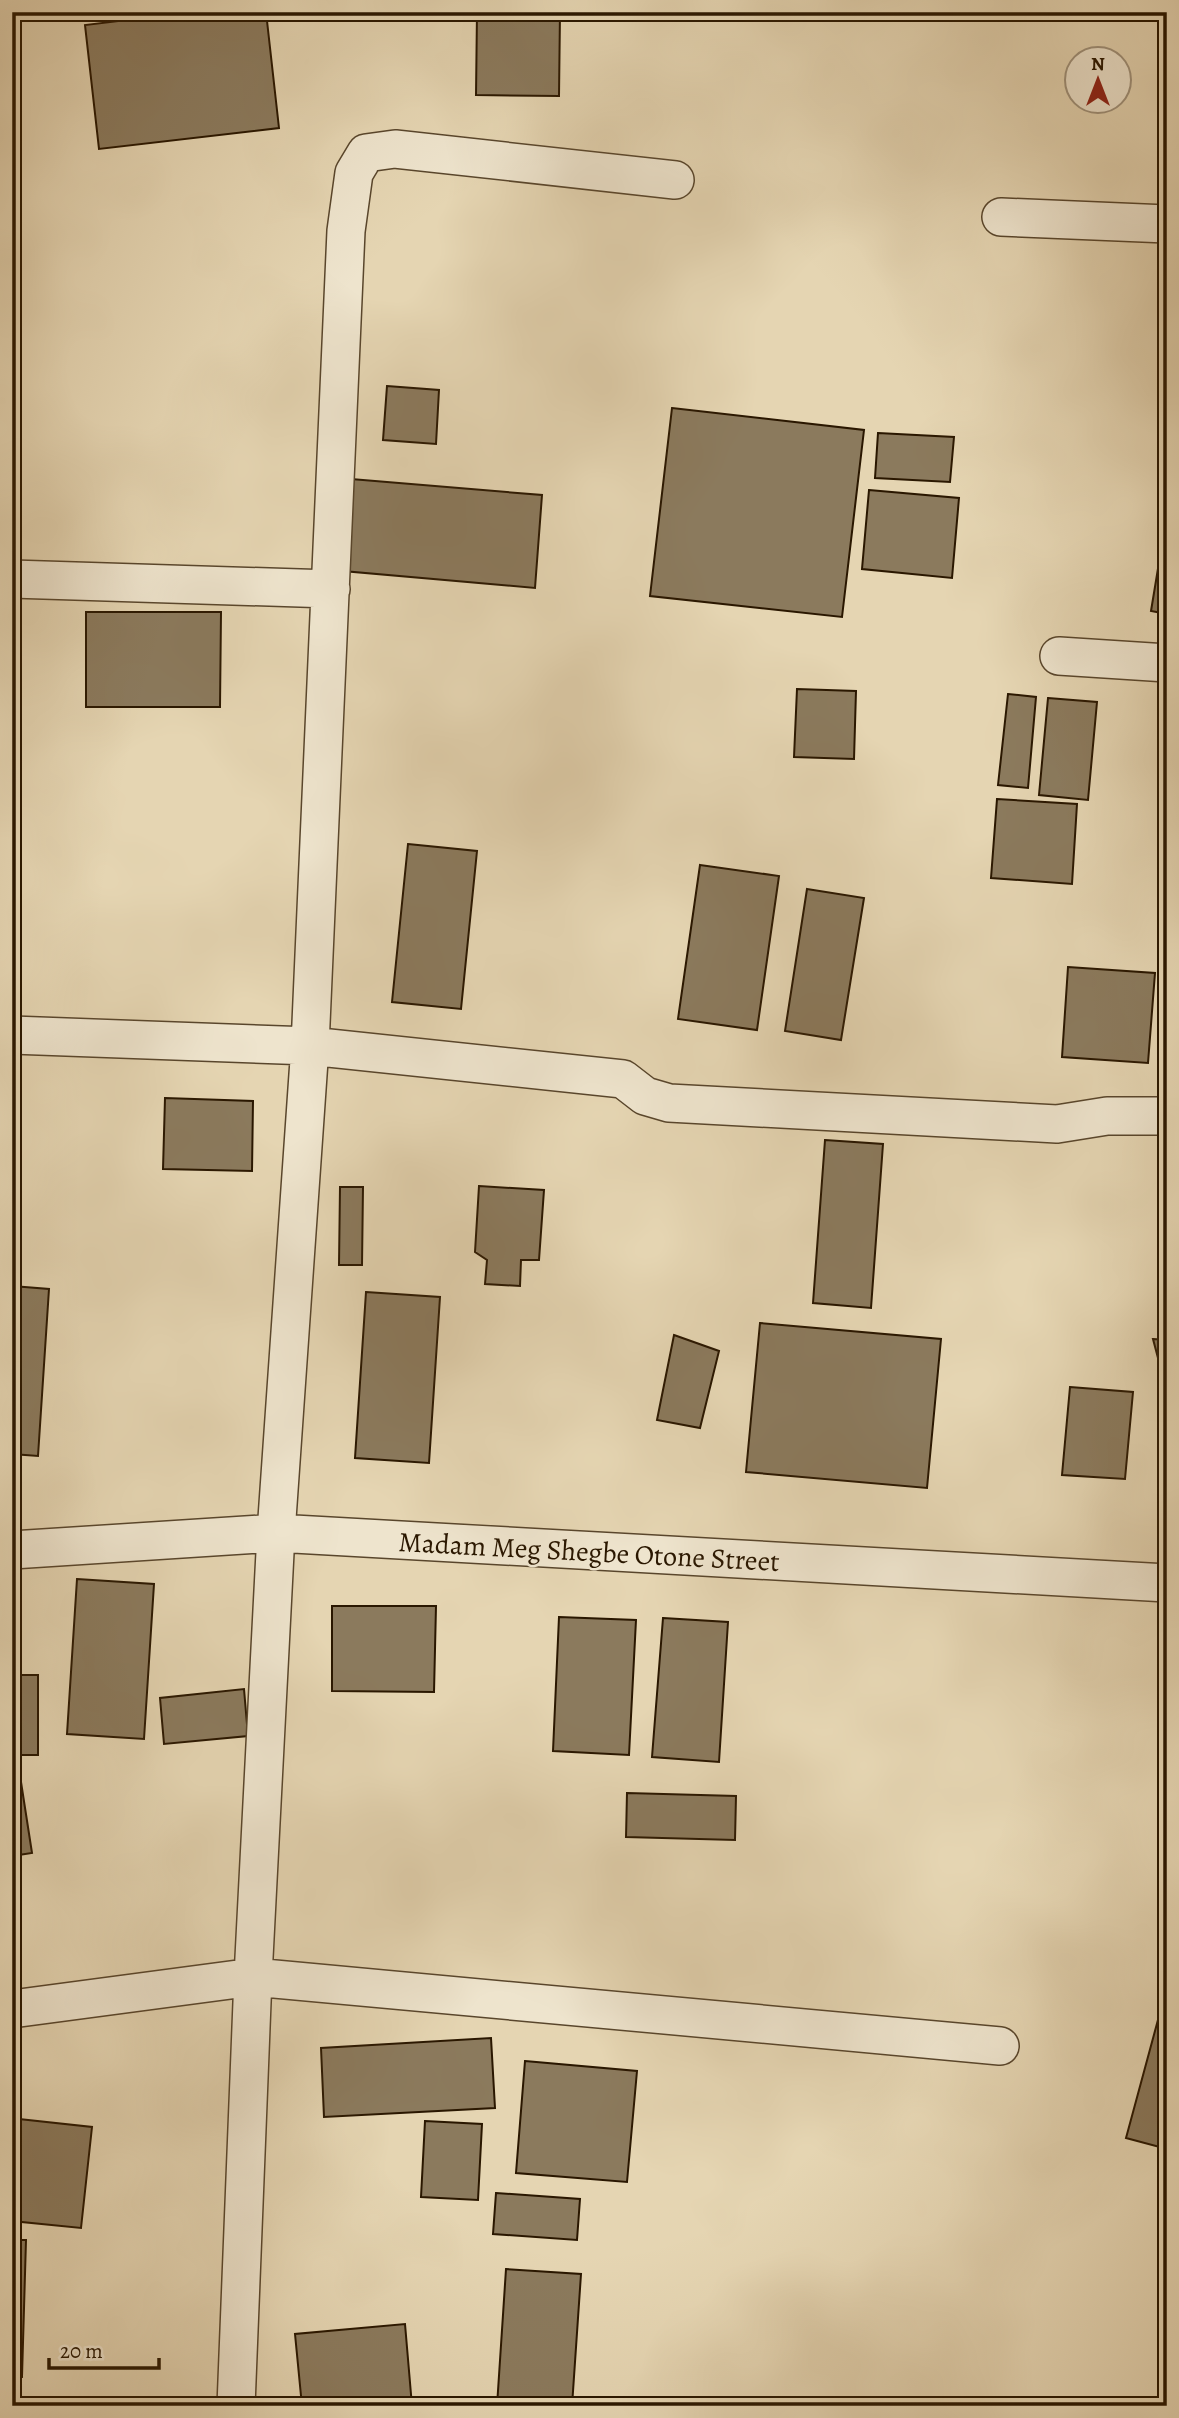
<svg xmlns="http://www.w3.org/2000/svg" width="1179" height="2418" font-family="Alegreya,serif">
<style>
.building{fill:#8b7a5d;stroke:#2a1700;stroke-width:2}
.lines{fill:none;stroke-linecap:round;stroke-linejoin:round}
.minor-casing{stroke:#59462c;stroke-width:40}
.minor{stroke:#eee4cd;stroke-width:37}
.labels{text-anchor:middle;stroke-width:5;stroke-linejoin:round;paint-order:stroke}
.street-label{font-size:28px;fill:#2a1700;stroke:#eee4cd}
</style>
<rect width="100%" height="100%" fill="#e5d5b2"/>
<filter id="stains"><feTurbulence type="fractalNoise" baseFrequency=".00286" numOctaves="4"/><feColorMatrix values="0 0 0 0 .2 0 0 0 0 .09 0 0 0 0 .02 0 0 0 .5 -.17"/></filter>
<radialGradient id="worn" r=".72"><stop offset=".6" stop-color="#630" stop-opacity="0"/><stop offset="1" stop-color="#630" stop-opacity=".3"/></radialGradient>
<path class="building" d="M193,12H266L279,128L99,149L85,25Z
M477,12H560L559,96L476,95Z
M387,386L439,390L436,444L383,440Z
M672,408L864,430L842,617L650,596Z
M878,433L954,437L950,482L875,478Z
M351,479L542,495L535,588L343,571Z
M869,490L959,498L952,578L862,569Z
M1167,514V614L1151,611Z
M86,612H221L220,707H86Z
M797,689L856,691L854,759L794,757Z
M1008,694L1036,697L1028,788L998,785Z
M1048,698L1097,702L1088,800L1039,795Z
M997,799L1077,804L1072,884L991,878Z
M408,844L477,851L461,1009L392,1002Z
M700,865L779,876L757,1030L678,1019Z
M807,889L864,898L841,1040L785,1031Z
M1068,967L1155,973L1148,1063L1062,1057Z
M165,1098L253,1101L252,1171L163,1169Z
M825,1140L883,1144L871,1308L813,1303Z
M479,1186L544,1190L539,1260H521L520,1286L485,1284L487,1260L475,1252Z
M340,1187H363L362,1265H339Z
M12,1286L49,1289L38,1456L12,1454Z
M366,1292L440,1297L429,1463L355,1458Z
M760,1323L941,1339L927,1488L746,1472Z
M674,1335L719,1351L700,1428L657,1420Z
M1153,1339L1167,1340V1392Z
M1070,1387L1133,1392L1125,1479L1062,1475Z
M77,1579L154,1584L144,1739L67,1734Z
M332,1606H436L434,1692L332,1691Z
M559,1617L636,1620L629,1755L553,1751Z
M663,1618L728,1622L719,1762L652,1757Z
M12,1675H38V1755H12Z
M244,1689L248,1736L164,1744L160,1698Z
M21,1782L32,1853L12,1856V1783Z
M627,1793L736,1796L735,1840L626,1837Z
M1165,1994L1167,1995V2149L1126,2138Z
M491,2038L495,2108L324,2117L321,2048Z
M525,2061L637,2071L627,2182L516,2173Z
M19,2119L92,2127L81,2228L12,2221V2181Z
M425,2121L482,2124L478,2200L421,2197Z
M496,2193L580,2199L577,2240L493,2234Z
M12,2240H26L22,2377L12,2376Z
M506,2269L581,2274L572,2406H497Z
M405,2324L412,2406H302L295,2334Z"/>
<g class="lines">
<defs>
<path id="minor" d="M1001,217L1167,224
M12,579L331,589
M1059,656L1167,663
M12,1035L310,1046L623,1079L645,1096L669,1103L1057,1124L1107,1116H1167
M12,1550L276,1533L1167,1583
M12,2009L253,1977L1000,2046
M236,2406L253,1977L276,1533L310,1046L346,231L354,173L366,153L395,149L675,180"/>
</defs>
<use href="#minor" class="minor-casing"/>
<use href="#minor" class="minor"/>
</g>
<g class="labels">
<g class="street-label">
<text transform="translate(589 1551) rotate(3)" y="10">Madam Meg Shegbe Otone Street</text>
</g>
</g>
<rect width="1179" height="2418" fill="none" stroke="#e5d5b2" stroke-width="42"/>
<rect x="14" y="14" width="1151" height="2390" fill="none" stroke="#2a1700" stroke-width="3.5"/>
<rect x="21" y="21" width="1137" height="2376" fill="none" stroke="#2a1700" stroke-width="2"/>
<g transform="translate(1098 80)"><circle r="33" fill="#eee4cd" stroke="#a0927b" stroke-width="2"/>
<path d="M0-5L12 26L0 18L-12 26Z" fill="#8f2418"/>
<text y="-10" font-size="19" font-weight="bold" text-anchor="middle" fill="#2a1700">N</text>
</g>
<path d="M49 2358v10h110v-10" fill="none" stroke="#2a1700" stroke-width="3.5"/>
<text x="60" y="2358" font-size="21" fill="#2a1700" stroke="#eee4cd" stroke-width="5" paint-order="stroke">20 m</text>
<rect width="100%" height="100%" filter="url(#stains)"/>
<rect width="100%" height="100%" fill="url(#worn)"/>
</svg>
